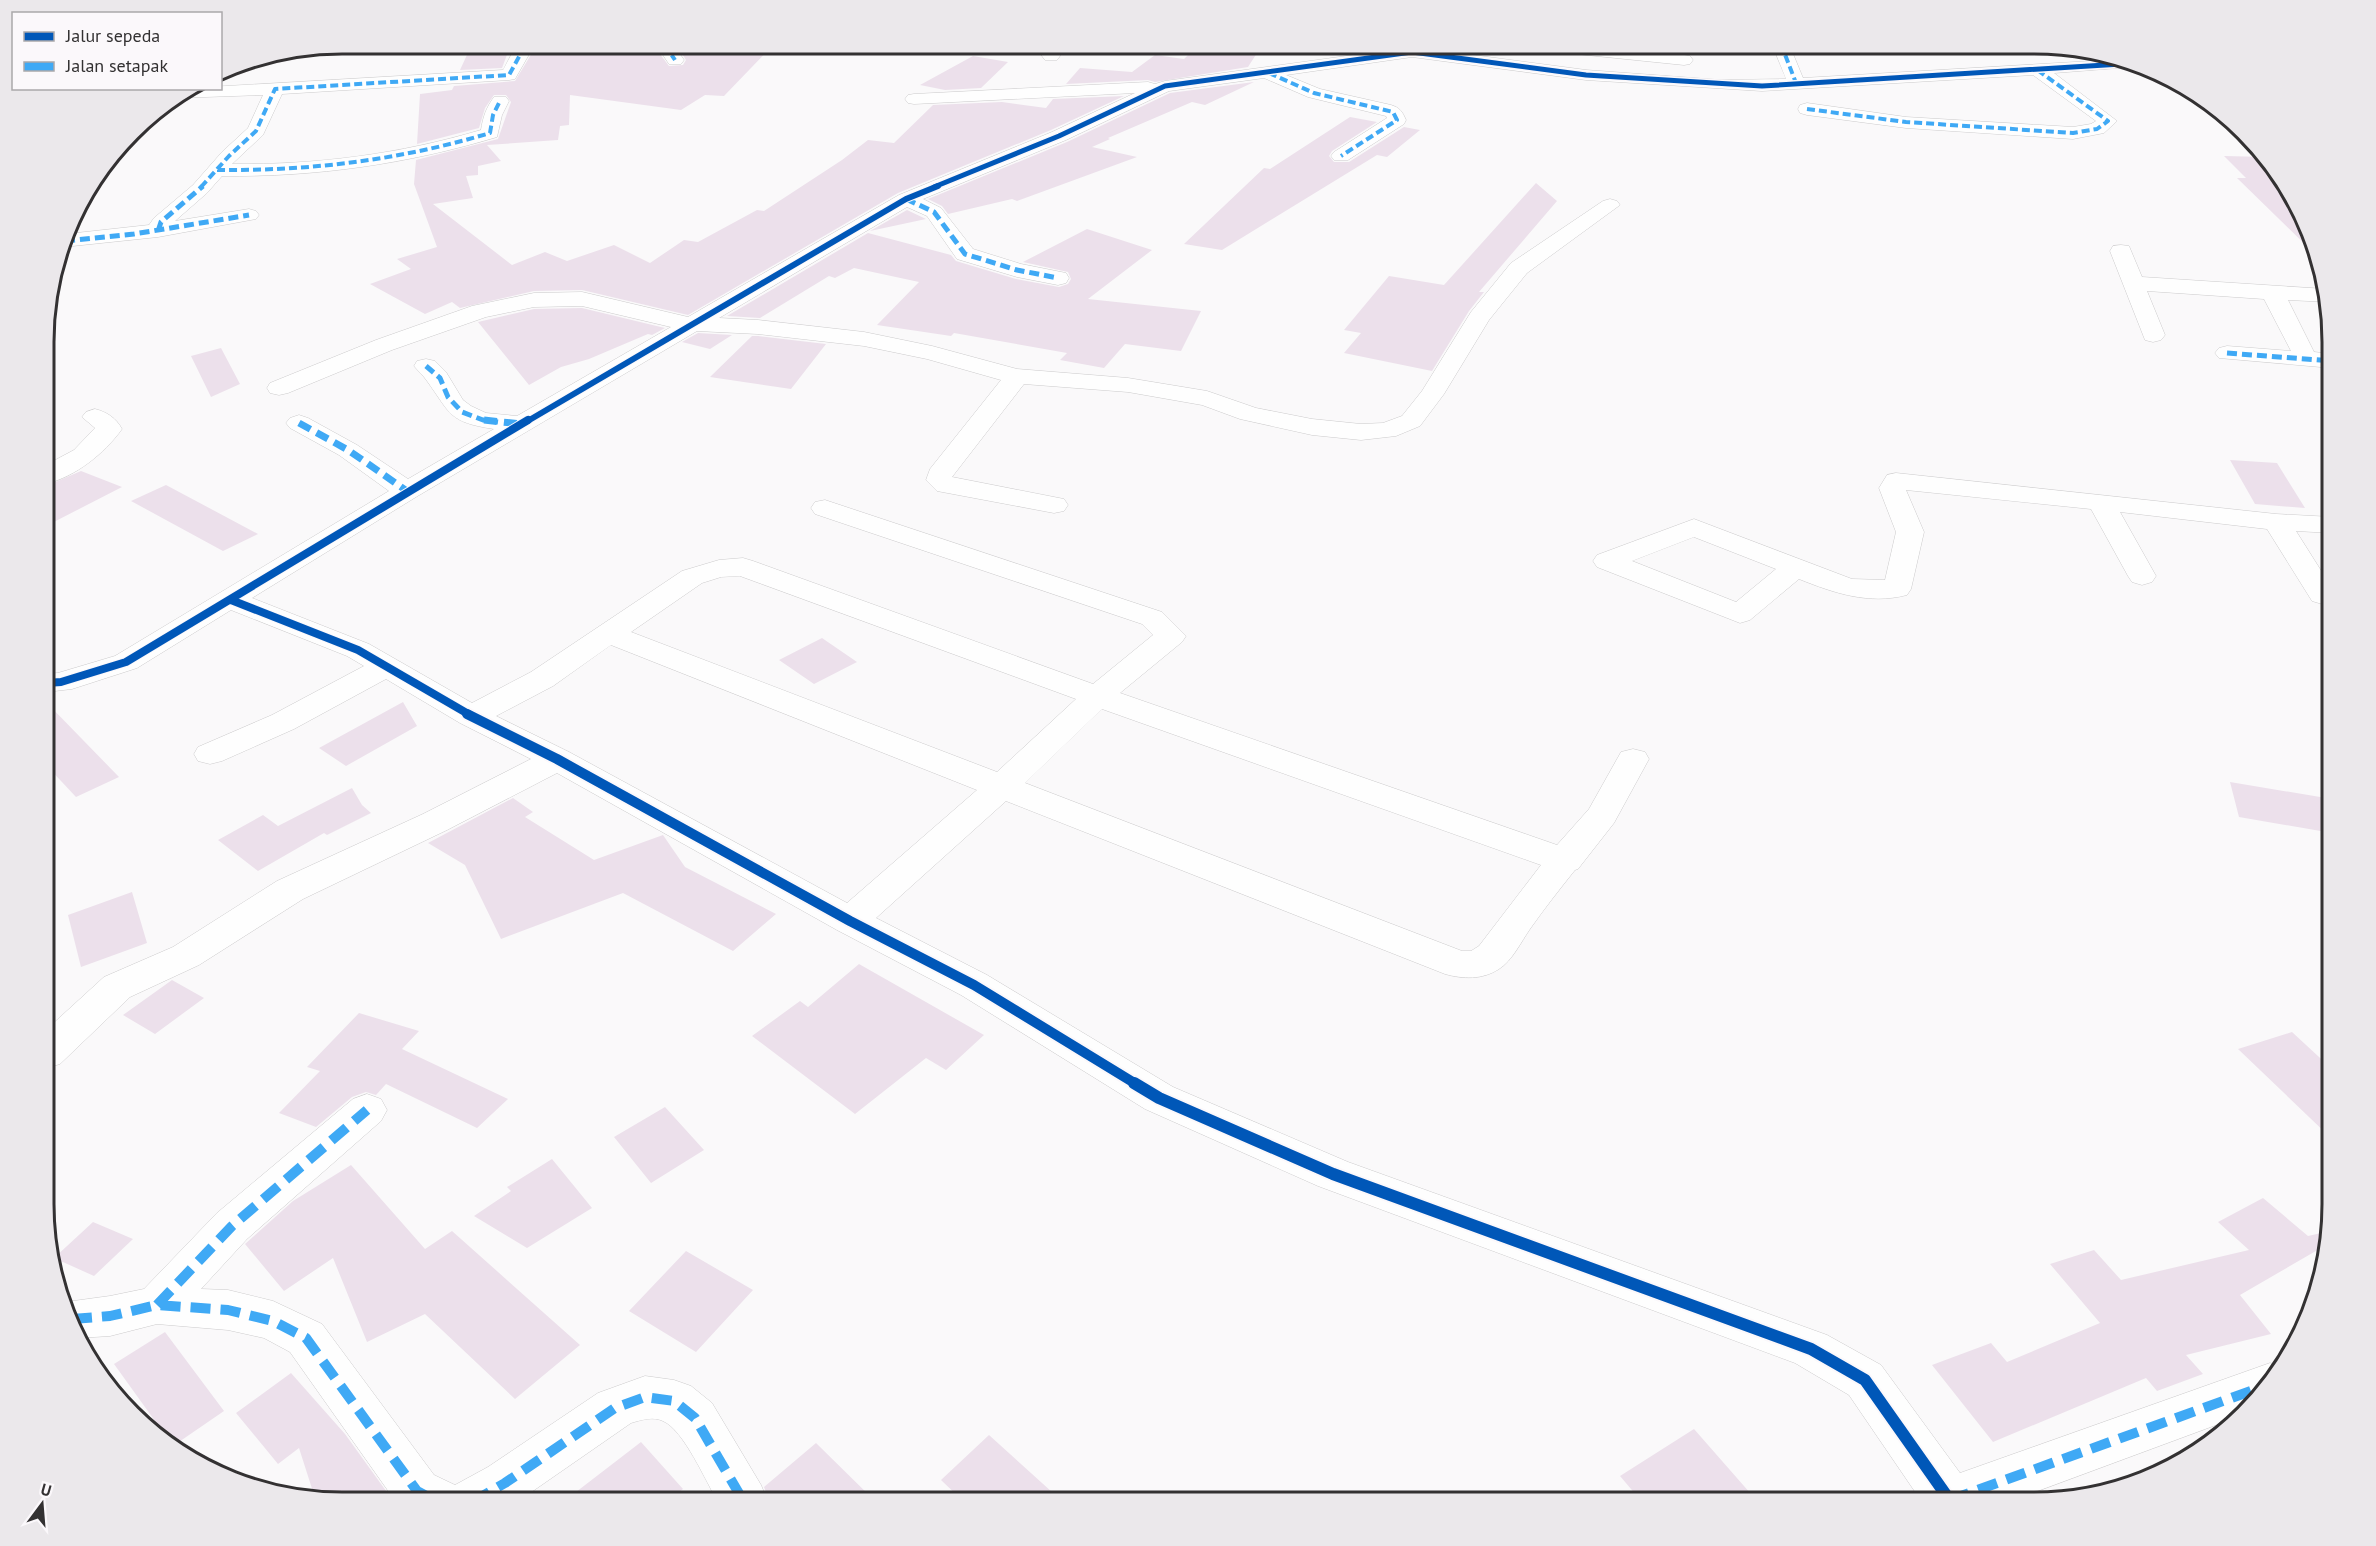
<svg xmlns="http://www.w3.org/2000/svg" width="2376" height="1546" font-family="'PT Sans',sans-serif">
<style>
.building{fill:#ece0eb}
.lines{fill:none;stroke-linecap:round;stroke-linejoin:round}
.minor-casing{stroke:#cccbcc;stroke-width:1}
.minor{fill:#fefefe;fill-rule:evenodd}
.quiet-far3{stroke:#3fa9f5;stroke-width:4;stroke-dasharray:8 4;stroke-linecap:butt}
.quiet-far2{stroke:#3fa9f5;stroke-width:5;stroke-dasharray:10 5;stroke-linecap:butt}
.quiet-far1{stroke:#3fa9f5;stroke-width:7;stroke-dasharray:13 7;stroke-linecap:butt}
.quiet{stroke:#3fa9f5;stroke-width:10;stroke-dasharray:20 10;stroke-linecap:butt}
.cycleway-far4-casing{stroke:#fbf8fb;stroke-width:8}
.cycleway-far3-casing{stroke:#fbf8fb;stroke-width:8}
.cycleway-far2-casing{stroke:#fbf8fb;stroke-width:10}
.cycleway-far1-casing{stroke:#fbf8fb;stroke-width:14}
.cycleway-casing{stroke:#fbf8fb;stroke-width:16}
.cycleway-far4{stroke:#0057b8;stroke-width:5}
.cycleway-far3{stroke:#0057b8;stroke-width:6}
.cycleway-far2{stroke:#0057b8;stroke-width:8}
.cycleway-far1{stroke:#0057b8;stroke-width:10}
.cycleway{stroke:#0057b8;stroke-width:12}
.rim{fill:none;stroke:#333132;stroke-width:3}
</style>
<rect width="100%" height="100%" fill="#faf9fa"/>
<path class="building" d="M472,44H511L502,68L460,70Z
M611,44H641L645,50L660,54L669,66L683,65L686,60L679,49L689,44H774L724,96L705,95L681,110L570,95L569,125L560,126L558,140L487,145L501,161L478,166V175L466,176L473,198L433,204L512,265L545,252L567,261L614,245L650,263L684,240L698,242L757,210L764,211L842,160L868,140L894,143L933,105L1002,102L1046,108L1053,99L1124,96L1051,130L898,193L688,315L582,290L534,291L460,308L452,302L425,314L370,284L411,269L397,259L437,247L414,184L416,160L498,139L511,102L506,95H494L485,108L479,128L417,144L420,94L452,90L454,86L515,81L532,53L598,50Z
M1196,47L1257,53L1248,67L1155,82L1148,80L1066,84L1080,68L1132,72L1155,55L1184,59Z
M973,56L1008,62L981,88L945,90L920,85Z
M1254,82L1205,105L1192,102L1108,138L1110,139L1092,147L1137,157L1017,201L1012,199L948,214L942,206L928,199L1067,142L1170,93Z
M1350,117L1377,122L1332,151L1329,156L1334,162H1349L1404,127L1420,130L1387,157L1377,155L1222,250L1184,244L1264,168L1270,169Z
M2224,156L2267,157L2293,193L2321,260L2237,178H2246Z
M1536,183L1557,201L1479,292H1484L1469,311L1432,371L1344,353L1361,333L1344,330L1389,276L1444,285Z
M907,210L926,219L870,231Z
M1087,229L1152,250L1088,299L1201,311L1181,351L1125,344L1104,368L1060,360L1067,353L954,333L951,336L877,325L919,282L854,268L835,278L829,276L760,318L727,316L868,233L951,255L956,261L1016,279L1059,287L1068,284L1071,279L1068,272L1023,262Z
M582,308L665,328L652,335L648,334L589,359L561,367L529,385L478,322L534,309Z
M698,333L732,335L710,349L682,342Z
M752,336H758L826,344L791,389L710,377Z
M221,348L240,384L211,397L191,356Z
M2230,460L2277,463L2305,508L2255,504Z
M81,471L122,487L46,526V486Z
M166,485L258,534L223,551L131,501Z
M822,638L857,662L814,684L779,660Z
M46,702L119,777L76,797L46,765Z
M403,702L417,726L346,766L319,748Z
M2230,782L2332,799V833L2239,817Z
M352,788L362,805L371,813L327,835L324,833L258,871L218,840L263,815L278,826Z
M513,798L533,812L525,817L594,860L663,835L685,867L776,914L733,951L623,893L501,939L465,865L428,843Z
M132,892L147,943L81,967L68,915Z
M859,964L984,1035L946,1070L926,1058L855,1114L752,1036L800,1001L808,1007Z
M172,980L204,998L155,1034L123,1015Z
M359,1013L419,1031L402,1049L508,1099L477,1128L386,1084L376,1095L366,1092L352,1097L316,1127L279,1113L320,1071L307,1067Z
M2292,1032L2332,1069V1139L2238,1049Z
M665,1107L704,1150L651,1183L614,1137Z
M552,1159L592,1208L527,1248L474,1216L511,1191L507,1187Z
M351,1165L425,1249L452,1231L580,1345L515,1399L425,1314L367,1342L333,1258L284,1291L245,1244L293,1201Z
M2263,1198L2308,1236L2330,1231L2328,1244L2240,1295L2271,1334L2186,1355L2203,1374L2157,1391L2146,1378L1993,1442L1932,1365L1991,1343L2007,1362L2100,1323L2050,1264L2094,1250L2121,1280L2249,1250L2218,1222Z
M93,1222L133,1239L94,1276L54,1258Z
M686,1251L753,1290L696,1352L629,1311Z
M165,1332L224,1411L173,1446L114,1364Z
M291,1373L345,1434L394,1502H341L315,1498L299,1448L278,1464L236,1413Z
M1694,1429L1758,1502H1642L1620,1476Z
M989,1435L1063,1502H964L941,1480Z
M641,1442L683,1489L666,1502H563Z
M816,1443L876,1502H770L764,1487Z"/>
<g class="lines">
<defs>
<path id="minor" d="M517,44H535L515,79L509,80L282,94L263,135L232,164C317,165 400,154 481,130C483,117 486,108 494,97H506L509,101L502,115L497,137C407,164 316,177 222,176L207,193L175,221L249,209L256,211L259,215L256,219L158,237L63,247L67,234L149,225L154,218L193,185L222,152L248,128L263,95L176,98L192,88L503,70Z
M643,44H673L684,60L681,64H669L661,52L646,48Z
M956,44H973C968,50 964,50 957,49Z
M1042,44H1059L1060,56L1057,60H1045L1042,56Z
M1519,44H1573L1684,55L1690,56L1693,60L1690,64L1684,65L1528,49L1522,48Z
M1772,44H1789L1803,78L2126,59L2144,66L2054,73L2117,121L2104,133L2073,139L1906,128L1807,115L1800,113L1798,109L1800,105L1807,103L1906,117L2073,127L2091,124L2096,121L2033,75L1762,91L1586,80L1412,57L1286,75L1320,89L1391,105C1400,108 1402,111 1406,120L1404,124L1348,160H1334L1331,156L1334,152L1387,118L1386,116L1308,97L1264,78L1169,91L1066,140L923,199L941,208L973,249L1021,264L1066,273L1069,278L1066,283L1058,285L1017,277L957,259L927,216L907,207L719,318L758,320L864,332L932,346L1017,369L1128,378L1207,391L1256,408L1312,419L1361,424L1383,423L1402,416L1422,391L1471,312L1511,263L1603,201L1610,199L1617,201L1620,205L1527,273L1489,320L1444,394L1420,426L1396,436L1361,440L1312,435L1240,419L1202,405L1128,392L1024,384L952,477L1064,499L1068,505L1064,511L1054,513L937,491L926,480L930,469L1001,380L927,359L864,346L758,334L697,331L416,497L252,598L369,644L472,703L531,672L682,571L719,560L743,558L753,561L1093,684L1153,635L1142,624L815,514L811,508L815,502L825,500L1162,612L1186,636L1182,642L1120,693L1557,845L1589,809L1621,752L1633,749L1645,752L1649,759L1614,823L1578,869L1575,870C1559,890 1544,909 1530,929C1521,942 1512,961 1499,969C1482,980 1463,979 1445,974L1006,801L876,918L987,975L1173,1087L1348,1162L1827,1335L1881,1365L1960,1473L2270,1363L2283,1368L2243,1415L2008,1502H1922L1849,1395L1795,1363L1318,1186L1145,1109L961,995L837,930L557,773L447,830L303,899L199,965L130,997L60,1064L46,1068V1030L104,977L173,947L277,881L423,814L531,759L460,723L386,679L294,729L222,761L210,764L198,761L194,754L198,747L272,715L364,666L347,656L231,610L137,668L72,689L46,692V674L58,673L115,656L389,491L339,455L290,428L286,423L290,418L299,415L308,418L357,445L408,479L494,429C448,422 451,414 427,381C423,375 418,371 414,366L417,361L426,359L435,361L446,372L463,400L471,406L486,413L517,416L671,327L582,306L534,307L486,317L392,350L288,393L279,395L270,393L267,388L270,383L376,340L472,306L534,293L582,292L688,317L899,195L1052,132L1135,93L914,104L908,103L905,99L908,95L914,94L1148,82L1155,84L1165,81L1412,47L1586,70L1721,80L1786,79ZM740,576L1076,699L997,772L631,632L702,583L721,577ZM611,645L977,790L847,903L569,752L496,716L553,686ZM1102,709L1541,865L1479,946L1471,951H1462L1025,783Z
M2121,245L2129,246L2142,277L2326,289L2329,302L2288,300L2314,352L2332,354V368L2219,358L2215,353L2219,348L2227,346L2291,351L2264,299L2147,291L2165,335L2161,340L2153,342L2145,340L2110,251L2113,246Z
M95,409C107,412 116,418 122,429C104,454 76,476 46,484V465L74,450L95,428L82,417L86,412Z
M1896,473L2276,514L2332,517V533L2296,531L2332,588V601L2322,604L2312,601L2267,529L2120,512L2156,576L2152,582L2142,585L2132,582L2128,576L2091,509L1906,490L1924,532L1911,589L1907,595C1869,605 1834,593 1799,579L1750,620L1740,623L1597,567L1593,561L1597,555L1694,519L1852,579L1885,580L1896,532L1879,488L1887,475ZM1694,537L1776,569L1736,602L1632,561Z
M367,1094L381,1099L387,1110L381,1121L247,1239L201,1289L228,1290L273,1301L322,1324L434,1475L455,1485L488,1467L598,1393L645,1376L674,1380L691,1386L712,1403L761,1485L768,1502H718C706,1482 684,1430 663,1421C653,1416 641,1420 631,1423L517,1502H396L290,1352L264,1338L228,1330L157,1324L110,1336L78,1338L66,1302L110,1296L144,1289L217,1213L353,1099Z"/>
</defs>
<use href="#minor" class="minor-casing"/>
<use href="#minor" class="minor"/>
<path class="quiet-far3" d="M652,44L667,48L675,60
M1781,44L1796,83
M1269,73L1314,93L1393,112L1397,120L1341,156
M1807,109L1906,122L2073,133L2097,129L2108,121L2036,69
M217,170C311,171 400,160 490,133L493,115L500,101
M201,187L229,156L256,131L275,89L509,75L526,44"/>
<path class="quiet-far2" d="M906,199L934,212L965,254L1017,270L1058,278
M158,231L161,222L203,186
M65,241L134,234L249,215
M2227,353L2332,361
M426,366L440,378L448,397L462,412L483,420L498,422"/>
<path class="quiet-far1" d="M484,420L521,424
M299,423L348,450L407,491"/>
<path class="quiet" d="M157,1305L232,1226L367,1110
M72,1319L110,1316L157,1305L228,1310L273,1321L306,1338L417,1491L438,1502
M1950,1500L2270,1384
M472,1502L505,1483L615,1408L645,1397L674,1401L695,1418L744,1502"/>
<defs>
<path id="cycleway-far4" d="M934,187L1059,136L1165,86L1412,52L1586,75L1762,86L2138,63"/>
<path id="cycleway-far3" d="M526,422L906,199L938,186"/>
<path id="cycleway-far2" d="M231,600L358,650L470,715
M46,683L61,682L126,662L528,420"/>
<path id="cycleway-far1" d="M467,714L557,759L850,921L974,985L1136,1084"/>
<path id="cycleway" d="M1134,1083L1159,1098L1333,1174L1811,1349L1865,1380L1951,1502"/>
</defs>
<use href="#cycleway-far4" class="cycleway-far4-casing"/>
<use href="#cycleway-far3" class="cycleway-far3-casing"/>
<use href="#cycleway-far2" class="cycleway-far2-casing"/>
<use href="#cycleway-far1" class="cycleway-far1-casing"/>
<use href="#cycleway" class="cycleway-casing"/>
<use href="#cycleway-far4" class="cycleway-far4"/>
<use href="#cycleway-far3" class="cycleway-far3"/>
<use href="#cycleway-far2" class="cycleway-far2"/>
<use href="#cycleway-far1" class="cycleway-far1"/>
<use href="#cycleway" class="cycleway"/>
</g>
<path d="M0 0H2376V1546H0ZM342 54H2034A288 288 0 0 1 2322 342V1204A288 288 0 0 1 2034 1492H342A288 288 0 0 1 54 1204V342A288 288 0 0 1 342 54Z" fill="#ebe8eb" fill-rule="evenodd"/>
<path class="rim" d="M342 54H2034A288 288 0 0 1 2322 342V1204A288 288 0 0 1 2034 1492H342A288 288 0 0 1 54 1204V342A288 288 0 0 1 342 54Z"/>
<rect x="12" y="12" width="210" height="78" fill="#fbf8fb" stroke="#aba8ab" stroke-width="1.5"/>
<rect x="24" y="32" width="30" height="9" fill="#0057b8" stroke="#aba8ab" stroke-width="1.5"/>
<text x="66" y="42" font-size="18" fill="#333132">Jalur sepeda</text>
<rect x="24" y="62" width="30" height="9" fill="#3fa9f5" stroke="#aba8ab" stroke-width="1.5"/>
<text x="66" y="72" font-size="18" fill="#333132">Jalan setapak</text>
<g transform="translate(42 1504) rotate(16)" stroke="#fbf8fb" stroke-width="4.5" paint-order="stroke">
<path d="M0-4.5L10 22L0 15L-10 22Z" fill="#333132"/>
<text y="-9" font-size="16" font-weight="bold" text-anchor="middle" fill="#333132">U</text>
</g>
</svg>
